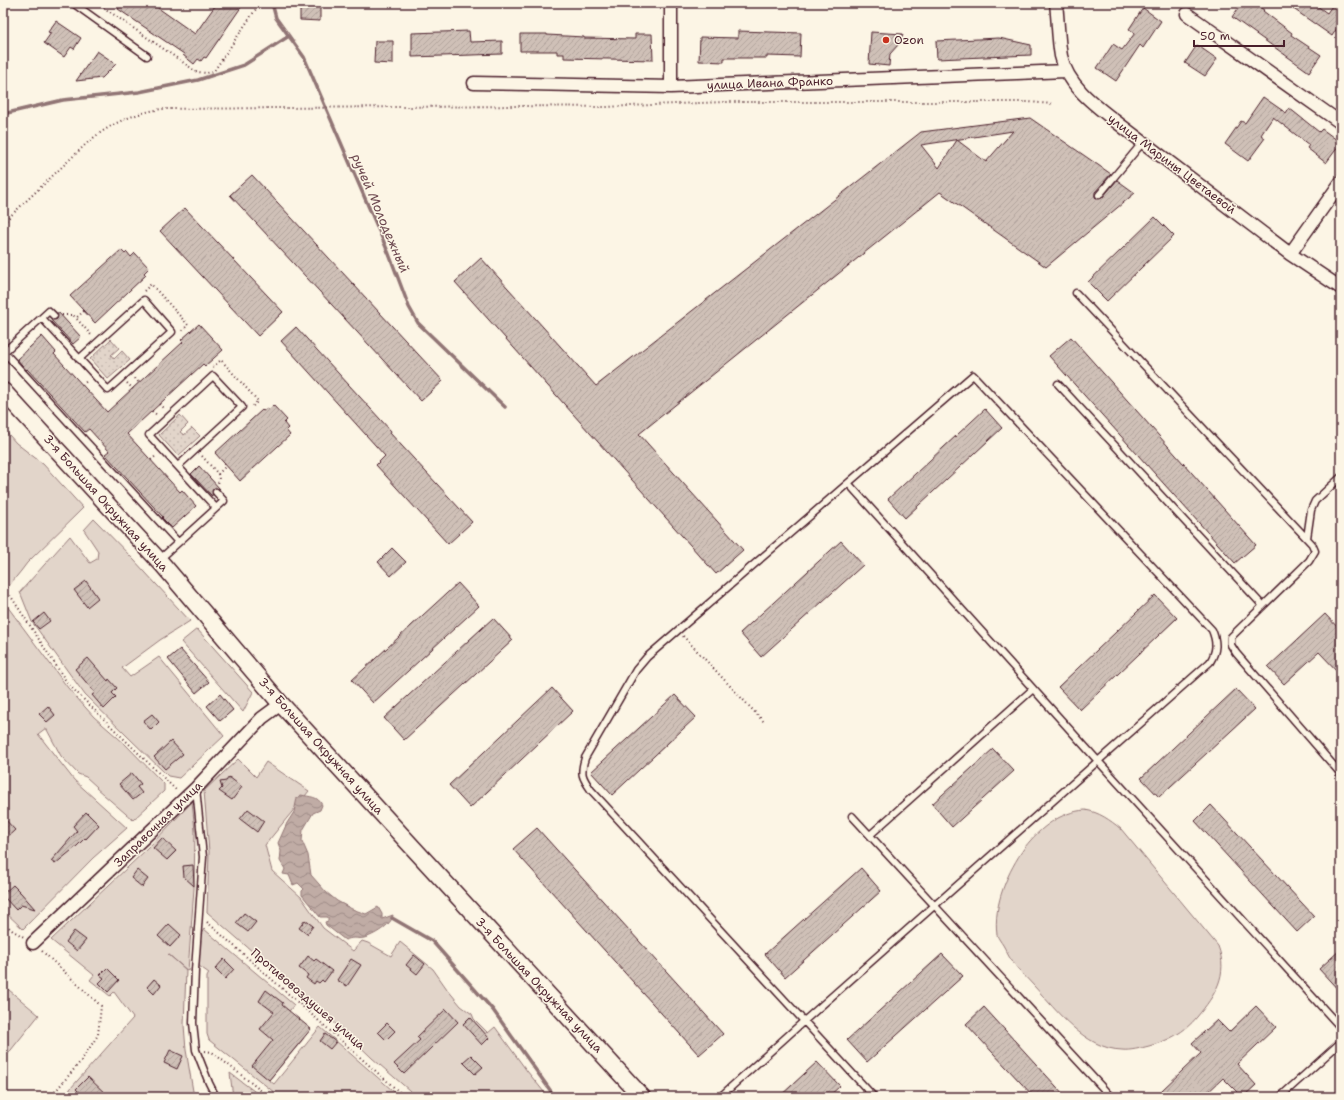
<svg xmlns="http://www.w3.org/2000/svg" width="1344" height="1100" font-family="'Shantell Sans',sans-serif">
<style>
.green{fill:#e2d5ca;stroke:#967a7a}
.park{fill:url(#park-dots);stroke:#967a7a}
.water{fill:url(#water-waves);stroke:#917474}
.lines{fill:none;stroke-linecap:round;stroke-linejoin:round}
.stream{stroke:#917474;stroke-width:3.5}
.building{fill:url(#building-hatch);stroke:#4a1f2b;fill-rule:evenodd}
.service-casing{stroke:#4a1f2b;stroke-width:9}
.minor-casing{stroke:#4a1f2b;stroke-width:15}
.tertiary-casing{stroke:#4a1f2b;stroke-width:19}
.path{stroke:#4a1f2b;stroke-width:2;stroke-dasharray:1 3;stroke-linecap:butt}
.service{stroke:#fcf5e5;stroke-width:6}
.minor{stroke:#fcf5e5;stroke-width:12}
.tertiary{stroke:#fcf5e5;stroke-width:16}
.poi-dot{fill:#c8321e;stroke:#fcf5e5;stroke-width:1.5}
.labels{text-anchor:middle;stroke-width:3;stroke-linejoin:round;paint-order:stroke}
.poi-label{font-size:12px;fill:#4a1f2b;stroke:#fcf5e5;text-anchor:start}
.street-label{font-size:12px;fill:#4a1f2b;stroke:#fcf5e5}
.water-label{font-size:13px;font-style:italic;fill:#6d4950;stroke:#fcf5e5}
</style>
<defs>
<pattern id="park-dots" width="8" height="8" patternUnits="userSpaceOnUse"><rect width="8" height="8" fill="#e2d5ca"/><path d="M2 2h.1M6 6h.1" fill="none" stroke="#c3b6ae" stroke-width="1.8" stroke-linecap="round"/></pattern>
<pattern id="water-waves" width="16" height="10" patternUnits="userSpaceOnUse"><rect width="16" height="10" fill="#c0aca5"/><path d="M0 5q4-4 8 0t8 0" fill="none" stroke="#9e8b87"/></pattern>
<pattern id="building-hatch" width="6" height="6" patternUnits="userSpaceOnUse"><rect width="6" height="6" fill="#cfc0b7"/><path d="M-1 1l2-2M0 6l6-6M5 7l2-2" fill="none" stroke="#b3a59e"/></pattern>
</defs>
<rect width="100%" height="100%" fill="#fcf5e5"/>
<filter id="ink" filterUnits="userSpaceOnUse"><feTurbulence type="fractalNoise" baseFrequency=".025" numOctaves="2"/><feDisplacementMap in="SourceGraphic" scale="8" xChannelSelector="R" yChannelSelector="G"/><feConvolveMatrix kernelMatrix="1 2 1 2 8 2 1 2 1" color-interpolation-filters="sRGB"/></filter>
<g filter="url(#ink)">
<path class="green" d="M3,428L16,443L43,464L83,508L27,563L21,571L3,593Z
M94,519L134,560L190,621L160,640L122,668L130,677L159,657L224,736L179,778L168,776L85,695L38,630L32,622L20,592L70,536L90,563L97,559L98,551L84,530Z
M7,606L68,688L94,717L125,744L164,784V791L133,820L96,788L97,787L86,777L78,774L61,756L46,728L38,734L74,780L127,828L93,858L23,929L3,910V612Z
M197,629L253,692L243,712L181,642Z
M238,759L256,777L266,762L309,791L265,845L272,871L301,897L323,928L353,951L362,941L368,943L391,956L400,942L433,969L447,989L461,1006L472,1014L474,1019L488,1033L495,1027L527,1071L548,1097H417L372,1058L345,1032L207,912L209,852L204,791Z
M192,802L195,831L194,889L188,971L168,954L186,970L184,1025L186,1050L194,1097H69L70,1089L133,1018L114,992L110,996L90,980L94,975L51,940L148,848Z
M1085,810C1099,812 1110,820 1121,829L1218,946C1229,975 1215,995 1197,1017C1185,1032 1168,1041 1149,1046C1141,1048 1130,1051 1122,1050C1085,1049 1057,1011 1034,986C1027,978 1018,970 1012,961C1008,956 1006,950 1003,945C1001,942 998,938 997,935C993,904 1008,871 1025,847C1040,828 1060,812 1085,810Z
M204,929L294,1005L282,1020L304,1038L269,1080L274,1084L320,1027L400,1097H280L209,1040L207,1034V977L209,973L199,966C199,957 198,936 204,929Z
M3,985L39,1015L3,1060Z
M230,1073L262,1097H233Z"/>
<path class="park" d="M111,339L119,348L111,355L114,359L122,351L130,360L108,379L90,359Z
M180,415L188,424L180,432L184,435L192,428L200,436L178,456L159,435Z"/>
<path class="water" d="M301,795C310,797 318,796 322,805L320,810L313,813L303,830L302,841L308,855L311,875L326,892L337,901L352,909L366,914L378,907L382,914V919L393,915C392,925 373,936 364,938C360,939 357,938 354,938C351,938 348,939 345,940L326,925L325,922L328,921V917H320L302,895V891L304,889L298,883L293,885L289,875L283,874L285,869L280,861L281,851L278,843L287,823L294,812L297,798Z"/>
<g class="lines">
<path class="stream" d="M272,3L276,18L304,57L389,254L409,307L418,323L505,407
M3,114L63,100L139,92L198,80L244,65L289,36
M392,918L432,941L493,1010L555,1097"/>
</g>
<path class="building" d="M123,3H151L195,34L217,3H244L206,58L204,57L201,61L198,59L194,64L183,55L184,54L118,9Z
M300,3H320V21L300,20Z
M1242,3H1254L1264,10L1263,11L1292,33L1291,35L1321,55L1309,72L1232,17Z
M1285,3H1313L1327,13L1334,3H1341V22L1332,36Z
M1143,8L1161,21L1143,48L1140,45L1116,81L1097,68L1113,44L1122,50L1135,33L1129,29Z
M56,21L81,38L74,49L71,47L64,57L44,43L51,33L48,32Z
M469,31L470,42L502,41V54L412,57V33Z
M738,31L801,33L800,57L767,56V58H724V62L699,61L700,37L738,38Z
M871,32L903,34L898,45L890,54L889,66L869,64Z
M520,34H547V35L584,37V38L635,39V34H652L653,60L564,58V54H557V51H520Z
M999,38L1031,45V55L937,59L936,41Z
M375,41H393V64L374,63Z
M1197,45L1217,59L1205,76L1185,63Z
M97,51L116,64L102,78L76,81Z
M1263,97L1286,113L1289,108L1319,132L1322,129L1341,143L1326,163L1307,148L1309,145L1273,117L1261,135L1265,138L1248,161L1225,144L1241,121L1245,123Z
M1030,118L1111,174L1095,192V196L1096,199L1102,198L1117,180L1135,193L1046,267L940,192L639,434L743,550L716,574L455,282L481,258L596,386L921,132ZM1013,131L986,162L957,140L939,168L921,145Z
M252,175L443,381L421,401L230,195Z
M185,208L283,312L258,336L160,231Z
M1155,217L1174,236L1107,301L1088,282Z
M121,250L125,254L127,252L131,257L135,253L149,268L144,273L146,275L95,323L70,296Z
M58,312L81,337L73,344L51,320L57,319Z
M199,324L223,350L205,366L203,364L127,434L180,492L182,490L196,506L172,528L162,518L163,517L105,454L109,451L89,429L85,432L27,369L26,370L17,359L42,336L56,352L54,354L107,412L183,342L181,340Z
M296,327L391,431L390,433L472,522L448,544L376,465L385,456L281,341Z
M1071,337L1256,545L1235,563L1049,356Z
M273,405L287,420L284,423L288,428L286,430L290,435L240,481L215,453L262,410L263,411L267,408L269,409Z
M985,409L1002,428L905,518L888,499Z
M199,466L220,489L215,488L213,489L212,496L191,474Z
M841,541L863,565L761,657L740,633Z
M392,548L406,562L391,576L378,562Z
M86,581L98,598L87,607L74,590Z
M458,583L479,606L373,703L352,680Z
M1155,595L1177,618L1080,710L1058,687Z
M44,613L50,621L39,629L33,622Z
M1325,614L1341,631V675L1319,652L1284,684L1268,667Z
M493,618L513,640L404,740L384,718Z
M180,649L209,682L196,693L168,659Z
M88,658L108,681L109,679L117,688L112,693L116,697L104,709L92,695L95,693L75,669Z
M552,688L573,711L470,808L449,785Z
M1236,689L1255,709L1159,797L1141,778Z
M220,694L233,710L220,721L207,706Z
M675,695L696,717L612,795L591,772Z
M48,706L55,715L47,722L39,714Z
M152,714L159,722L151,730L143,721Z
M171,741L183,754L165,769L154,757Z
M993,749L1014,771L952,827L932,804Z
M132,773L141,784L137,787L142,793L133,800L119,784Z
M229,777L242,787L232,800L219,791L222,788L220,782L226,781Z
M1211,805L1314,916L1297,932L1195,821Z
M248,809L264,821L257,832L240,819Z
M86,812L99,825L86,839L85,838L77,846L55,864L51,861L77,831L73,826Z
M3,817L15,830L3,841Z
M537,828L723,1034L699,1055L513,849Z
M162,838L176,851L167,860L153,848Z
M193,865L194,886L184,877L183,866Z
M861,868L881,891L785,977L765,954Z
M137,870L148,879L142,887L131,878Z
M13,885L21,893L35,909L21,905L16,910L3,896V894Z
M244,913L256,922L248,932L236,923Z
M305,920L313,926L307,934L299,928Z
M169,924L181,935L170,947L158,936Z
M74,931L86,940L77,951L66,942Z
M1341,949V993L1319,969Z
M942,954L963,976L867,1062L847,1040Z
M414,955L425,964L417,974L406,965Z
M308,956L314,961L316,959L332,971L324,982L322,980L319,983L316,981L314,984L306,978L308,975L299,968Z
M224,959L234,969L225,979L215,969Z
M351,959L361,965L347,986L337,980Z
M107,968L119,980L108,992L99,983L104,978L100,975Z
M154,979L161,985L154,994L147,987Z
M266,990L283,1003L282,1005L311,1029L269,1080L252,1066L273,1040L260,1029L274,1012L259,1001Z
M1256,1006L1276,1027L1237,1064L1256,1085L1243,1097H1242L1223,1078L1203,1097H1168L1162,1090L1201,1053L1192,1043L1217,1020L1229,1032Z
M984,1007L1066,1097H1034L966,1024Z
M446,1009L458,1022L404,1074L394,1064L420,1040L417,1037Z
M470,1017L489,1038L482,1045L463,1024Z
M387,1023L395,1031L386,1040L378,1032Z
M325,1034L336,1042L330,1049L320,1041Z
M170,1050L183,1056L177,1069L164,1063Z
M471,1055L483,1067L475,1074L463,1062Z
M817,1062L840,1086L828,1097H779Z
M88,1077L109,1097H84L76,1089Z"/>
<g class="lines">
<defs>
<path id="service" d="M73,3L147,56
M1099,195L1143,142
M1076,293L1312,544L1315,551L1309,561L1231,637V645L1236,653L1341,774
M42,318L108,390L172,332L144,300L79,359
M4,352L178,542
M3,353L49,311L54,316
M1058,384L1263,606
M178,466L242,407L213,376L149,435L216,508
M848,483L1098,761L1341,1028
M1307,538L1311,510L1315,501L1341,477
M159,560L224,501L216,492
M196,788L203,857L195,970L193,1023L196,1050L209,1083L216,1097
M852,816L1111,1097
M870,835L1033,689
M720,1097L804,1021L1210,662C1217,651 1217,642 1212,630L973,375L647,657L636,670L585,758C580,774 582,777 591,790L874,1097
M1280,1097L1341,1042"/>
<path id="minor" d="M1056,3C1058,20 1058,39 1061,56C1068,88 1099,108 1123,127L1290,254L1341,288
M1187,14L1341,123
M474,83L671,87L1066,71
M671,87V3
M1290,254L1341,182
M33,943L196,788L262,718L281,704"/>
<path id="tertiary" d="M3,391L163,565L281,704L642,1097"/>
</defs>
<use href="#service" class="service-casing"/>
<use href="#minor" class="minor-casing"/>
<use href="#tertiary" class="tertiary-casing"/>
<path class="path" d="M97,3L197,72L207,73L214,71L260,3
M3,223L85,145C107,125 133,113 162,109L518,106L605,107L724,102H1028L1053,104
M144,291L151,284L188,325L181,332
M84,311L76,318L92,336
M62,315H73L76,318
M213,367L221,360L258,401L251,408
M135,378L139,383
M127,383L133,389
M82,385L87,381
M159,404L164,409
M152,411L157,415
M202,456L218,474L226,466
M151,460L156,456
M218,474L219,479L218,484
M10,595L68,684L177,791
M683,636L765,723
M3,922L13,931L24,937
M207,922L405,1097
M42,951L101,1006L98,1035L81,1061L53,1094L57,1097
M205,1051L212,1052L269,1097"/>
<use href="#service" class="service"/>
<use href="#minor" class="minor"/>
<use href="#tertiary" class="tertiary"/>
</g>
</g>
<circle class="poi-dot" cx="886" cy="40" r="4"/>
<g class="labels">
<g class="poi-label">
<text x="894" y="44">Ozon</text>
</g>
<g class="street-label">
<text transform="translate(770 83) rotate(-2)" y="4">улица Ивана Франко</text>
<text transform="translate(1172 164) rotate(37)" y="4">улица Марины Цветаевой</text>
<text transform="translate(106 503) rotate(48)" y="4">3-я Большая Окружная улица</text>
<text transform="translate(321 746) rotate(48)" y="4">3-я Большая Окружная улица</text>
<text transform="translate(158 824) rotate(-44)" y="4">Заправочная улица</text>
<text transform="translate(539 985) rotate(47)" y="4">3-я Большая Окружная улица</text>
<text transform="translate(308 999) rotate(41)" y="4">Противовоздушея улица</text>
</g>
<g class="water-label">
<text transform="translate(381 213) rotate(67)" y="5">ручей Молодежный</text>
</g>
</g>
<rect width="1344" height="1100" fill="none" stroke="#fcf5e5" stroke-width="16"/>
<rect x="8" y="8" width="1328" height="1084" fill="none" stroke="#4a1f2b" stroke-width="1.5" filter="url(#ink)"/>
<path d="M1194 40v6h90v-6" fill="none" stroke="#4a1f2b" stroke-width="2"/>
<text x="1200" y="40" font-size="12" fill="#4a1f2b" stroke="#fcf5e5" stroke-width="3" paint-order="stroke">50 m</text>
</svg>
